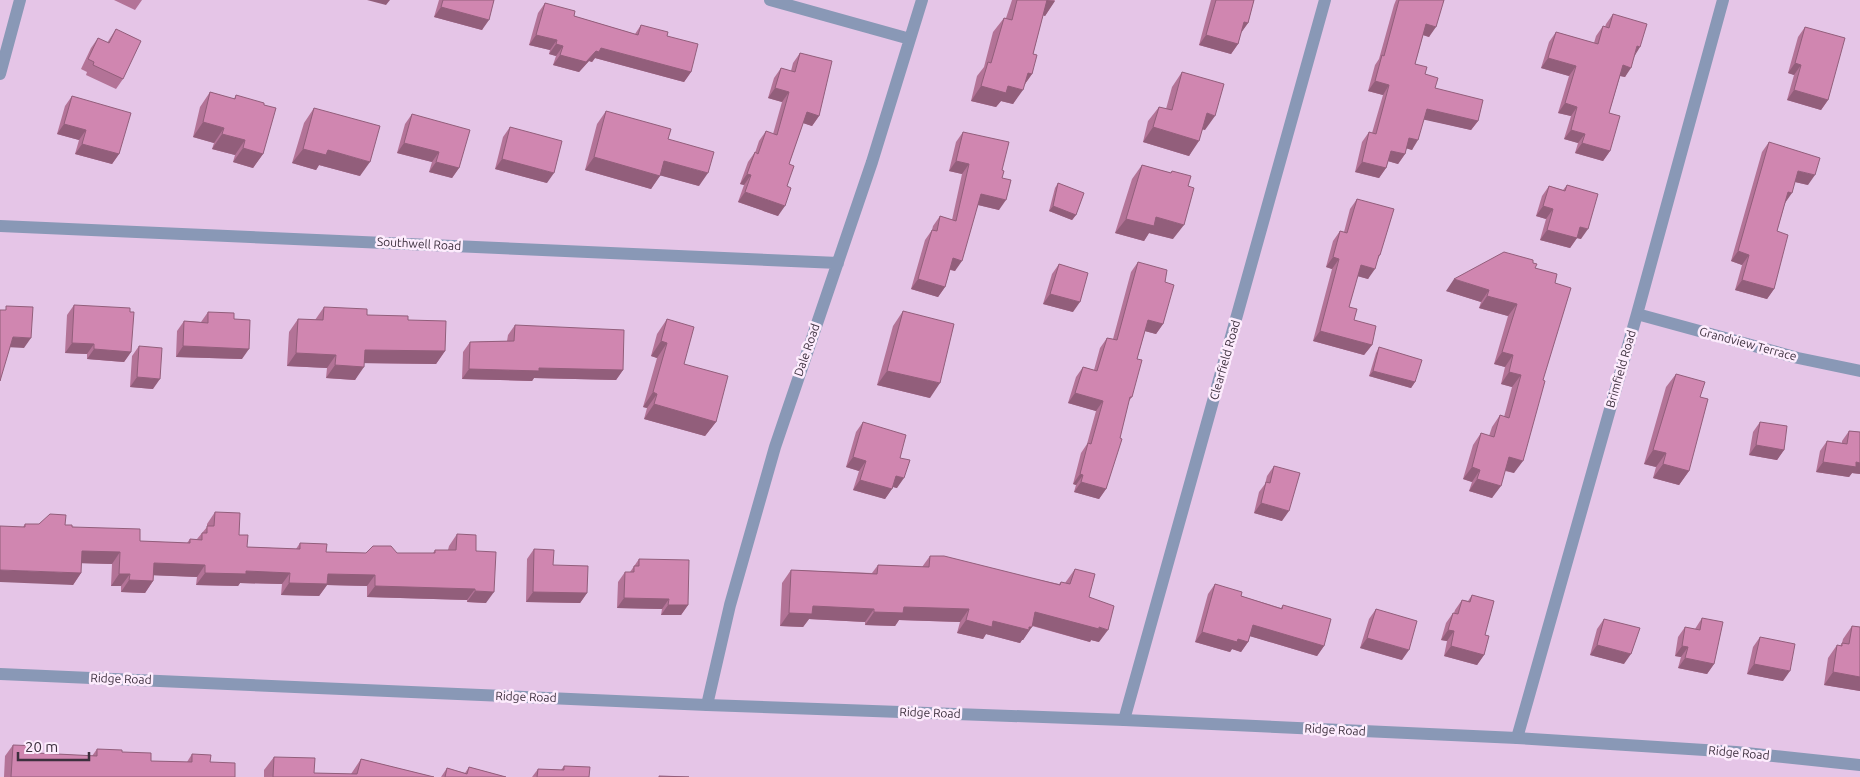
<svg xmlns="http://www.w3.org/2000/svg" width="1860" height="777" font-family="Ubuntu,sans-serif">
<style>
.lines{fill:none;stroke-linecap:round;stroke-linejoin:round}
.minor{stroke:#8998b6;stroke-width:12}
.tertiary{stroke:#8998b6;stroke-width:12}
.wall{fill:#b37397}
.shaded-wall{fill:#925e7b}
.building{fill:#d086b0;stroke:#925e7b}
.labels{text-anchor:middle;stroke-width:5;stroke-linejoin:round;paint-order:stroke}
.street-label{font-size:12px;fill:#3c2f3d;stroke:#fdecfd}
</style>
<rect width="100%" height="100%" fill="#e5c5e7"/>
<g class="lines">
<path class="minor" d="M770,0L910,39
M0,74L20,0
M0,226L838,263
M1637,314L1798,358L1860,371
M707,705L730,605L775,447L872,162L922,0
M1124,720L1325,0
M1517,738L1637,314L1723,0"/>
<path class="tertiary" d="M0,674L707,705L1124,720L1517,738L1736,752L1860,765"/>
</g>
<path class="wall" d="M114,0H142L135,10Z
M439,0H494L482,30L434,17Z
M1012,0H1055L1045,16L1043,15L1033,54L1032,74L1025,84L1013,104L1001,101L996,107L971,101L977,76L984,67L993,32L1004,18H1006Z
M1211,0H1254L1248,23L1241,32L1238,44L1231,54L1199,45Z
M1396,0H1444L1429,37L1423,35L1415,64L1425,74L1435,88L1478,121L1471,130L1424,119L1412,150L1406,148L1405,154L1398,164L1388,161L1386,168L1379,178L1355,172L1362,142L1369,132L1372,133L1383,95L1368,91L1375,65L1379,59L1394,5Z
M545,3L574,16L635,34L641,25L667,36L691,72L684,82L595,58L592,62L589,61L579,72L553,65L556,56L549,54L550,50L529,45L538,13Z
M1613,14L1635,55L1625,77L1620,76L1609,113L1610,151L1603,161L1575,153L1578,143L1564,139L1571,116L1558,113L1569,76L1541,68L1549,42L1556,32L1594,43L1596,36L1603,26L1605,27L1606,24Z
M1805,27L1828,100L1821,110L1787,100L1794,75L1788,73L1798,37Z
M116,29L123,79L116,89L86,75L87,72L81,69L91,48L98,38L107,43Z
M800,53L819,116L812,126L803,123L789,164L787,186L778,216L738,202L744,185L740,184L748,162L755,152V153L759,141L766,131L773,134L782,102L768,98L774,78L781,68L791,71L793,63Z
M1182,72L1205,130L1203,129L1189,156L1143,142L1148,121L1159,107L1166,109L1172,87Z
M210,92L234,99L236,95L263,154L253,168L233,162L235,155L212,149L214,143L193,137L200,107Z
M72,96L119,154L112,164L75,154L79,140L57,134L65,106Z
M314,108L360,176L319,165L316,170L292,163L304,123Z
M606,111L668,139L699,186L660,175L651,189L585,170L597,124Z
M412,114L459,168L452,178L429,172L432,162L397,153L405,124Z
M510,127L547,183L495,169L503,137Z
M963,132L1002,170L999,210L978,205L955,271L950,270L945,287L938,297L911,289L925,240L932,230L933,226L940,216L952,220L962,174L949,171L956,142Z
M1769,142L1808,185L1795,182L1785,203L1777,231L1774,289L1767,299L1735,290L1742,265L1731,261L1762,152Z
M1142,165L1171,173L1172,171L1173,239L1149,233L1144,241L1115,233L1132,179Z
M1058,183L1076,215L1072,220L1049,211L1055,188Z
M1567,185L1581,239L1577,238L1570,248L1540,240L1546,219L1536,216L1542,196L1549,186L1563,190Z
M1357,199L1380,255L1368,279L1357,276L1349,307L1354,320L1372,345L1364,355L1313,341L1332,269L1326,267L1333,241L1340,231L1344,232L1350,209Z
M1138,262L1165,282L1163,324L1156,334L1145,331L1137,359L1132,397L1129,401L1106,489L1099,499L1074,492L1076,485L1073,484L1081,453L1087,444L1096,411L1068,403L1076,377L1083,367L1094,370L1100,348L1107,338L1113,339L1131,272Z
M1533,263L1535,268L1555,283L1514,473L1505,471L1492,498L1469,491L1472,482L1463,479L1473,445L1481,433L1489,436L1492,427L1500,415L1504,417L1512,387L1501,384L1505,367L1494,364L1508,316L1479,308L1481,302L1446,291Z
M1059,264L1073,312L1043,304L1052,274Z
M74,305L131,352L124,362L87,359V354L65,353L67,315Z
M324,307L367,315L408,320L445,351L436,364L364,363L355,380L326,378L327,368L287,366L289,332L298,319L315,320Z
M903,311L930,398L877,385L893,326Z
M208,312L234,319L242,359L176,357L177,331L184,321L201,322Z
M667,319L684,364L716,422L705,436L644,419L647,408L643,407L657,358L651,356L657,334Z
M515,325L623,370L616,380L534,378L532,381L462,379L463,352L470,342L507,341L508,335Z
M139,346L153,389L130,387L132,356Z
M1379,347L1415,382L1411,388L1369,376L1376,353Z
M1676,374L1689,471L1679,485L1653,478L1656,467L1644,464L1666,387Z
M863,422L900,458L897,488L893,487L885,499L853,490L859,471L846,467L856,432Z
M1760,422L1784,450L1777,460L1749,455L1753,432Z
M1849,431L1860,432V474L1852,473L1849,477L1816,472L1820,451L1827,441L1842,443V441Z
M1274,466L1282,521L1254,513L1259,492L1265,484L1267,476Z
M215,512L239,535L247,547L296,549L300,543L326,552L366,553H433L435,550H448L449,546L457,534L476,551L486,603L467,602V600L367,597V586L327,585L319,596L281,595L282,584L240,583L238,586L196,585L197,577L154,575L153,581L145,593L121,592V586H111L112,564L81,563V573L73,585L23,527L25,524L65,525L140,541L187,543L190,539H197L207,527V524Z
M534,549L587,593L580,603L526,602L527,559Z
M930,556L1059,584L1061,582L1065,583L1075,569L1089,597L1099,642L1091,640L1090,642L1032,626L1023,640H1022L1020,643L986,634L983,639L957,633L960,622L899,620L895,626L865,625V622L809,619L803,627L780,626L782,583L791,570L872,573L878,565L922,567Z
M639,559L688,605L681,615H661L662,609L617,608L618,582L625,572H630Z
M1215,584L1241,596L1281,608L1283,605L1324,646L1317,656L1250,636L1248,642L1241,652L1232,649L1230,652L1195,642L1208,594Z
M1472,595L1485,635L1484,655L1477,665L1444,656L1447,641L1441,640L1446,623L1453,613H1454L1455,610L1462,600L1468,601Z
M1376,609L1402,660L1360,648L1369,619Z
M1702,618L1714,664L1707,674L1678,668L1681,657L1675,656L1678,637L1685,627L1695,629Z
M1604,619L1624,664L1590,655L1597,629Z
M1852,626L1860,627V691L1824,685L1828,658L1837,645L1840,646L1842,643L1843,639Z
M1760,637L1783,681L1747,674L1753,647Z
M13,745L37,753L92,756L97,749L122,752L151,761L187,762L192,754L210,762L235,777H4L5,756Z
M274,757L314,773L351,774L361,759L434,777H264V770Z
M564,766L589,777H532L538,769L561,770Z
M469,767L506,777H441L447,768L465,773Z"/>
<path class="shaded-wall" d="M367,0H390L386,5Z
M1047,0L1055,1L1045,16L1037,13Z
M441,7L489,20L482,30L434,17Z
M1244,22L1248,23L1241,33Z
M1426,24L1436,27L1429,37L1420,34Z
M536,35L557,40L550,50L529,45Z
M1206,35L1238,44L1231,54L1199,45Z
M556,44L563,46L556,56L549,54Z
M1637,46L1640,47L1634,57Z
M601,48L691,72L684,82L595,58L592,62L589,61L579,72L553,65L560,55L596,51Z
M1548,58L1576,66L1569,76L1541,68Z
M1795,63L1801,65L1794,75L1788,73Z
M1623,65L1631,68L1625,77L1616,75Z
M1028,73L1032,74L1022,88Z
M1375,81L1389,85L1383,95L1368,91Z
M981,86H1008L1023,90L1013,104L1001,101L996,107L971,101Z
M775,88L789,92L782,102L768,98Z
M1794,90L1828,100L1821,110L1787,100Z
M1565,103L1577,107L1571,116L1558,113Z
M1427,109L1478,121L1471,130L1421,119Z
M807,112L819,116L812,126L800,122Z
M1207,113L1215,116L1205,130L1197,128Z
M203,122L224,128L214,143L193,137Z
M64,124L86,130L79,140L57,134Z
M1153,127L1199,141L1189,156L1143,142Z
M1571,130L1585,134L1578,143L1564,139Z
M222,134L245,140L235,155L212,149Z
M1409,138L1418,140L1412,150L1402,147Z
M404,143L439,152L432,162L397,153Z
M1582,143L1610,151L1603,161L1575,153Z
M82,144L119,154L112,164L75,154Z
M243,148L263,154L253,168L233,162Z
M303,149L328,150L370,162L360,176L319,165L316,170L292,163Z
M1391,151L1405,154L1398,164L1384,160Z
M594,157L660,176L651,189L585,170Z
M502,159L554,173L547,183L495,169Z
M664,161L708,173L699,186L655,174Z
M956,161L969,164L962,174L949,171Z
M436,162L459,168L452,178L429,172Z
M1362,162L1386,168L1379,178L1355,172Z
M1798,171L1815,175L1808,185L1791,181Z
M747,174L751,175L744,185L740,184Z
M745,192L785,206L778,216L738,202Z
M1788,192L1792,193L1785,203L1781,202Z
M981,194L1006,200L999,210L974,204Z
M1053,206L1076,215L1072,220L1049,211Z
M1543,206L1553,209L1546,219L1536,216Z
M1156,217L1184,225L1173,239L1149,233L1144,241L1115,233L1126,219Z
M1580,227L1588,229L1581,239L1573,237Z
M1547,230L1577,238L1570,248L1540,240Z
M1738,251L1749,255L1742,265L1731,261Z
M1333,257L1339,259L1332,269L1326,267Z
M953,258L962,261L955,271L946,268Z
M1361,265L1375,269L1368,279L1354,275Z
M918,279L945,287L938,297L911,289Z
M1454,279L1489,290L1481,302L1446,291Z
M1742,280L1774,289L1767,299L1735,290Z
M1050,294L1080,302L1073,312L1043,304Z
M1487,296L1517,304L1508,316L1479,308Z
M1148,320L1163,324L1156,334L1141,330Z
M1320,331L1372,345L1364,355L1313,341Z
M13,337L31,338L24,348L6,347Z
M661,341L667,343L657,358L651,356Z
M72,343L94,344L87,354L65,353Z
M183,346L249,349L242,359L176,357Z
M94,349L131,352L124,362L87,359Z
M365,350L445,351L436,364L356,363Z
M1502,352L1513,355L1505,367L1494,364Z
M296,353L336,355L327,368L287,366Z
M335,365L364,367L355,380L326,378Z
M539,368L623,370L616,380L534,378L532,381L462,379L469,369Z
M887,371L940,383L930,398L877,385Z
M1373,371L1415,382L1411,388L1369,376Z
M1509,372L1521,375L1512,387L1501,384Z
M137,377L160,379L153,389L130,387Z
M653,392L657,394L647,408L643,407Z
M1075,393L1103,401L1096,411L1068,403Z
M654,404L716,422L705,436L644,419Z
M1756,445L1784,450L1777,460L1749,455Z
M1653,450L1666,453L1656,467L1644,464Z
M853,457L866,461L859,471L846,467Z
M1509,457L1523,461L1514,473L1501,469Z
M1823,462L1860,463V474L1852,473L1849,477L1816,472Z
M1663,464L1689,471L1679,485L1653,478Z
M1472,467L1480,470L1472,482L1463,479Z
M1080,474L1083,475L1076,485L1073,484Z
M896,476L904,478L897,488L889,486Z
M1477,479L1501,486L1492,498L1469,491Z
M860,480L892,489L885,499L853,490Z
M1081,482L1106,489L1099,499L1074,492Z
M1261,503L1289,511L1282,521L1254,513Z
M82,551L120,552L112,564L74,563Z
M154,563L205,565L197,577L146,575Z
M0,570L81,573L73,585L0,582Z
M246,571L290,573L282,584L240,583L238,586L196,585L205,573Z
M119,574H130L121,586H111Z
M328,574L375,575L367,586L327,585L319,596L281,595L289,583Z
M129,580L153,581L145,593L121,592Z
M375,586L475,589L467,600L367,597Z
M475,591L494,592L486,603L467,602Z
M533,592L587,593L580,603L526,602Z
M624,598L669,599L662,609L617,608Z
M668,605H688L681,615H661Z
M813,606L874,609L865,622L809,619L803,627L780,626L789,613Z
M904,607L969,609L960,622L899,620L895,626L865,625L874,612Z
M1035,612L1099,627L1108,630L1099,642L1091,640L1090,642L1027,624Z
M966,620L993,621L1032,627L1023,640H1022L1020,643L986,634L983,639L957,633Z
M1253,625L1324,646L1317,656L1246,635Z
M1448,630L1454,631L1447,641L1441,640Z
M1202,632L1238,639L1248,642L1241,652L1232,649L1230,652L1195,642Z
M1367,638L1409,650L1402,660L1360,648Z
M1597,645L1631,654L1624,664L1590,655Z
M1451,646L1484,655L1477,665L1444,656Z
M1682,646L1688,647L1681,657L1675,656Z
M1685,658L1714,664L1707,674L1678,668Z
M1754,664L1790,671L1783,681L1747,674Z
M1833,672L1860,677V691L1824,685Z"/>
<path class="building" d="M443,0H494L489,20L441,7Z
M1017,0H1047L1033,54L1037,55L1032,74L1028,73L1023,90L1008,86L1006,93L981,86L988,62L991,63L1004,18L1012,20Z
M1216,0H1254L1248,23L1244,22L1238,44L1206,35Z
M1399,0H1444L1436,27L1426,24L1415,64L1427,67L1425,74L1438,78L1435,88L1483,100L1478,121L1427,109L1418,140L1409,138L1405,154L1391,151L1386,168L1362,162L1369,132L1376,134L1389,85L1375,81L1382,55L1384,56Z
M545,3L575,11L574,16L638,35L641,25L668,32L667,36L698,44L691,72L601,48L599,52L596,51L586,62L560,55L563,46L556,44L557,40L536,35Z
M1613,14L1647,24L1640,47L1637,46L1631,68L1623,65L1609,113L1620,116L1610,151L1582,143L1585,134L1571,130L1577,107L1565,103L1576,66L1548,58L1556,32L1598,44L1603,26L1609,28Z
M1805,27L1845,38L1828,100L1794,90L1801,65L1795,63Z
M116,29L141,41L123,79L93,65L94,62L88,59L98,38L109,43Z
M800,53L832,61L819,116L807,112L789,164L794,166L787,186L791,188L785,206L745,192L751,175L747,174L755,152L758,154L766,131L777,135L789,92L775,88L781,68L795,72Z
M1182,72L1224,84L1215,116L1207,113L1199,141L1153,127L1159,107L1172,110Z
M210,92L235,99L236,95L264,103V105L276,108L263,154L243,148L245,140L222,134L224,128L203,122Z
M72,96L131,113L119,154L82,144L86,130L64,124Z
M314,108L380,126L370,162L328,150L326,155L303,149Z
M606,111L671,129L668,139L714,152L708,173L664,161L660,176L594,157Z
M412,114L470,130L459,168L436,162L439,152L404,143Z
M510,127L562,141L554,173L502,159Z
M963,132L1009,142L1002,170L1004,171L1002,178L1011,180L1006,200L981,194L962,261L953,258L945,287L918,279L932,230L937,231L940,216L956,221L969,164L956,161Z
M1769,142L1820,158L1815,175L1798,171L1792,193L1788,192L1777,231L1788,235L1774,289L1742,280L1749,255L1738,251Z
M1142,165L1171,173L1172,171L1191,176L1188,186L1194,188L1184,225L1156,217L1154,226L1126,219Z
M1058,183L1084,193L1076,215L1053,206Z
M1567,185L1598,194L1588,229L1580,227L1577,238L1547,230L1553,209L1543,206L1549,186L1565,191Z
M1357,199L1394,209L1380,255H1379L1375,269L1361,265L1349,307L1357,309L1354,320L1376,326L1372,345L1320,331L1339,259L1333,257L1340,231L1347,233Z
M1504,252L1533,260V263L1537,264L1535,268L1557,274L1555,283L1571,288L1543,380L1545,381L1523,461L1509,457L1501,486L1477,479L1480,470L1472,467L1481,433L1494,437L1500,415L1509,418L1521,375L1509,372L1513,355L1502,352L1517,304L1487,296L1489,290L1454,279Z
M1138,262L1167,270L1165,282L1174,285L1163,324L1148,320L1137,359L1142,360L1132,397H1130L1120,438L1122,439L1106,489L1081,482L1083,475L1080,474L1088,443L1091,444L1103,401L1075,393L1083,367L1097,371L1107,338L1117,340Z
M1059,264L1088,273L1080,302L1050,294Z
M74,305L130,308V312H134L131,352L94,349V344L72,343Z
M6,306L33,307L31,338L13,337L0,381V310H6Z
M324,307L367,309V315L408,316V320L446,321L445,351L365,350L364,367L335,365L336,355L296,353L298,319L323,320Z
M903,311L954,324L940,383L887,371Z
M208,312L234,313V319L250,320L249,349L183,346L184,321L208,323Z
M667,319L694,327L684,364L728,376L716,422L654,404L657,394L653,392L667,343L661,341Z
M515,325L624,330L623,370L539,368V371L469,369L470,342L514,341Z
M139,346L162,348L160,379L137,377Z
M1379,347L1422,360L1415,382L1373,371Z
M1676,374L1705,382L1700,397L1708,399L1689,471L1663,464L1666,453L1653,450Z
M863,422L906,435L900,458L910,460L904,478L896,476L892,489L860,480L866,461L853,457Z
M1760,422L1787,426L1784,450L1756,445Z
M1849,431L1860,432V463L1856,462V467L1823,462L1827,441L1847,444Z
M1274,466L1300,473L1289,511L1261,503L1266,482L1270,483Z
M215,512L240,513L239,535H248L247,547L300,549V543L327,544L326,552L366,553L373,546H391L397,553H435V550H456L457,534L476,535V551L496,552L494,592L475,591V589L375,586V575L328,574L327,584L289,583L290,573L246,571V574L205,573V565L154,563L153,581L129,580L130,574H119L120,552L82,551L81,573L0,570V526L25,527V524H39L50,514L66,515L65,525H72V527L140,529V541L190,543V539L202,540V533H207V526H214Z
M534,549L554,550L553,565L588,566L587,593L533,592Z
M930,556H944L1060,585L1061,582L1070,584L1075,569L1095,574L1089,597L1114,606L1108,630L1099,627V629L1035,612L1032,627H1029V630L993,621L992,627L966,620L969,609L904,607L903,613L874,612V609L813,606L812,614L789,613L791,570L877,574L878,565L929,567Z
M639,559L689,560L688,605H668L669,599L624,598L625,572H634V566H639Z
M1215,584L1242,592L1241,596L1282,609L1283,605L1331,619L1324,646L1253,625L1248,642L1238,639L1237,642L1202,632Z
M1472,595L1494,601L1485,635L1489,636L1484,655L1451,646L1454,631L1448,630L1453,613L1458,614L1462,600L1470,602Z
M1376,609L1417,621L1409,650L1367,638Z
M1702,618L1723,622L1714,664L1685,658L1688,647L1682,646L1685,627L1700,630Z
M1604,619L1640,628L1631,654L1597,645Z
M1852,626L1860,627V677L1833,672L1837,645L1842,646V643L1849,644Z
M1760,637L1795,644L1790,671L1754,664Z
M13,745L38,746L37,753L97,756V749L122,750V752L151,753V761L192,762V754L211,755L210,762L235,763V777H11Z
M274,757L315,758L314,773L357,774L361,759L434,777H273Z
M564,766L590,767L589,777H537L538,769L564,770Z
M469,767L506,777H445L447,768L467,774Z
M659,776L689,777H659Z"/>
<g class="labels">
<g class="street-label">
<text transform="translate(419 244) rotate(3)" y="4">Southwell Road</text>
<text transform="translate(1748 344) rotate(15)" y="4">Grandview Terrace</text>
<text transform="translate(807 350) rotate(-71)" y="4">Dale Road</text>
<text transform="translate(1225 360) rotate(-74)" y="4">Clearfield Road</text>
<text transform="translate(1621 369) rotate(-74)" y="4">Brimfield Road</text>
<text transform="translate(121 679) rotate(2)" y="4">Ridge Road</text>
<text transform="translate(526 697) rotate(2)" y="4">Ridge Road</text>
<text transform="translate(930 713) rotate(2)" y="4">Ridge Road</text>
<text transform="translate(1335 730) rotate(3)" y="4">Ridge Road</text>
<text transform="translate(1739 753) rotate(5)" y="4">Ridge Road</text>
</g>
</g>
<path d="M18 752v8h71v-8" fill="none" stroke="#3c2f3d" stroke-width="2.5"/>
<text x="25" y="752" font-size="15" fill="#3c2f3d" stroke="#fdecfd" stroke-width="4" paint-order="stroke">20 m</text>
</svg>
